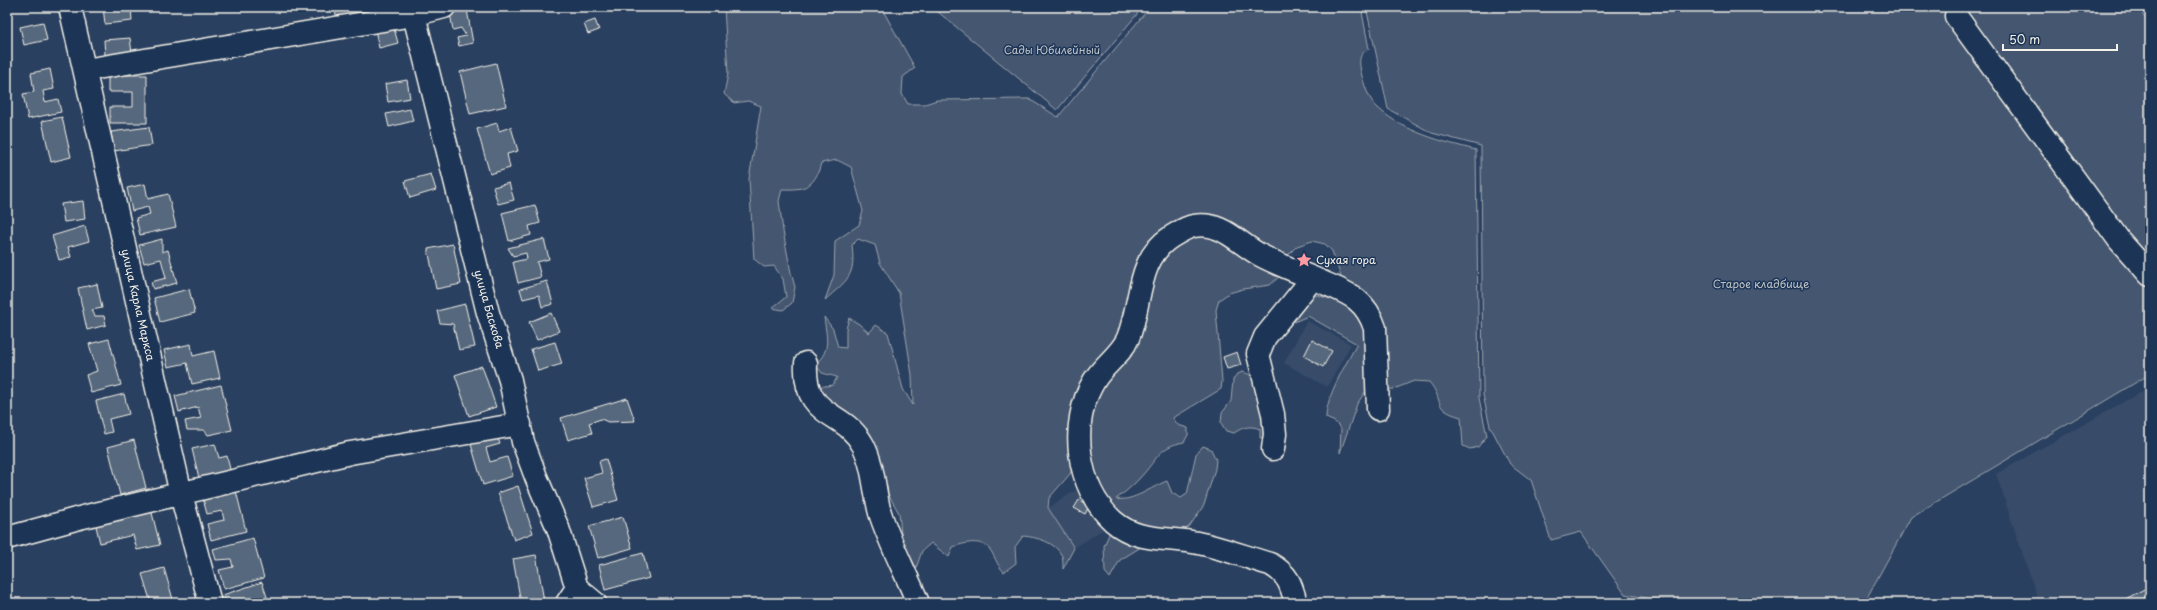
<svg xmlns="http://www.w3.org/2000/svg" width="2157" height="610" font-family="'Playpen Sans',sans-serif">
<style>
.built{fill:#374c69}
.green{fill:#445771;stroke:#9ca4ac}
.building{fill:#56677d;stroke:#f4f1e8}
.lines{fill:none;stroke-linecap:round;stroke-linejoin:round}
.minor-casing{stroke:#f4f1e8;stroke-width:25}
.minor{stroke:#1d3557;stroke-width:22}
.labels{text-anchor:middle;stroke-width:3;stroke-linejoin:round;paint-order:stroke}
.park-label{font-size:11px;fill:#bfc3c4;stroke:#1d3557}
.poi-label{font-size:11px;fill:#f4f1e8;stroke:#1d3557;text-anchor:start}
.street-label{font-size:11px;fill:#f4f1e8;stroke:#1d3557}
</style>
<rect width="100%" height="100%" fill="#2a4060"/>
<filter id="ink" filterUnits="userSpaceOnUse"><feTurbulence type="fractalNoise" baseFrequency=".025" numOctaves="2"/><feDisplacementMap in="SourceGraphic" scale="8" xChannelSelector="R" yChannelSelector="G"/><feConvolveMatrix kernelMatrix="1 2 1 2 8 2 1 2 1" color-interpolation-filters="sRGB"/></filter>
<g filter="url(#ink)">
<path class="built" d="M1307,321L1351,344L1327,387L1284,363Z
M2150,387V603H2039L1996,474Z
M1081,487L1107,527L1074,548L1048,508Z"/>
<path class="green" d="M724,7H881L915,68L903,77L902,94L908,104H925L937,100L1029,99L1058,117L1150,7H1361L1369,49C1358,54 1359,61 1361,72C1364,84 1368,99 1378,108C1404,132 1443,142 1476,150L1479,398L1487,436L1478,447L1470,449L1463,446L1461,417C1431,409 1445,400 1429,382L1414,381L1394,389L1383,390V366L1341,277L1332,251L1325,244L1312,241L1297,246L1284,259L1265,250L1169,228L1117,341L1070,474L1049,498L1048,508L1074,548L1063,569C1063,565 1063,559 1062,556C1056,542 1036,537 1023,536L1015,547L1016,563L1004,572C997,565 996,559 991,551C983,538 964,543 953,547L949,557L931,543L922,551L915,571L906,553L901,533L899,513L879,478L817,387L833,385L837,377L822,373L815,364C832,351 826,335 824,317L833,329L838,347L846,348V329L849,318L859,324L869,333L876,325L888,333L903,389L913,405L912,375L899,293L880,263L875,245L858,239L852,245C856,277 847,280 825,300L834,275L835,241L859,225L863,211L851,167L837,160L821,163C815,187 805,190 782,189L779,201L783,231L791,273L795,287L792,303L783,310L772,308L786,297L783,279L774,266L764,267L754,259L749,179L761,106L748,101L734,103L724,94L728,74Z
M932,7H1143L1057,110Z
M1366,7H2137L2150,25V374L1911,517L1864,603H1673L1625,594L1581,532L1551,540L1531,480L1510,464L1490,426L1483,395L1481,146L1432,133L1388,109Z
M1208,234L1281,275L1270,285L1243,289L1229,293L1219,300L1216,310L1222,381L1221,389L1173,418L1178,425L1188,428V435L1184,442C1162,446 1159,455 1146,471C1137,482 1127,491 1116,499C1133,502 1151,487 1167,481L1172,493L1181,498L1187,494L1196,454L1203,446L1211,449L1216,460L1215,469L1204,505L1189,527L1175,534L1144,532L1106,501L1088,450L1093,403L1157,263L1185,237Z
M1317,295L1334,300L1341,298L1365,316L1370,385L1357,404L1340,453L1341,428L1335,422L1326,418C1326,396 1346,364 1357,344L1308,316L1294,322L1308,300Z
M1242,372C1248,374 1253,375 1256,380C1263,391 1265,423 1265,437L1260,438V429C1250,425 1243,427 1234,433L1226,431L1221,423L1222,413L1231,401L1233,380L1236,375Z
M1110,532L1146,544L1120,560L1110,578L1105,572L1104,546Z"/>
<path class="building" d="M103,7H131L132,21L105,24Z
M334,7H383L337,19Z
M467,10L473,43L459,46L457,38L466,36L461,28L453,30L450,13Z
M595,20L599,30L588,34L584,24Z
M43,22L47,40L24,45L20,27Z
M393,25L398,43L379,48L375,30Z
M130,38L132,53L105,55L104,40Z
M496,63L506,106L470,114L460,72Z
M50,69L54,89L43,91L45,102L58,99L61,112L28,119L23,94L34,92L31,73Z
M108,75H147V123H110V107H133V92H108Z
M407,80L410,98L388,102L385,84Z
M410,109L413,121L389,127L386,114Z
M62,117L71,157L51,162L42,121Z
M497,123L499,131L511,127L518,151L507,154L510,168L490,174L477,129Z
M149,127L152,145L114,151L111,132Z
M431,174L436,190L410,198L405,181Z
M509,183L514,200L498,204L493,187Z
M145,184L148,199L168,194L176,227L140,235L136,218L150,214L148,207L132,211L127,188Z
M83,201L85,219L64,222L61,204Z
M535,205L540,223L529,226L531,235L509,241L502,213Z
M85,226L89,241L68,247L71,257L59,260L52,236Z
M162,239V252L168,250L177,283L153,289L151,282L166,278L161,259L144,263L139,245Z
M544,239L549,259L537,262L541,277L518,283L513,262L527,259L526,253L513,256L508,248Z
M453,244L461,284L436,289L428,249Z
M547,281L553,304L542,307L539,295L523,299L520,289Z
M97,284L102,308L92,310L95,316H104L106,325L87,330L78,288Z
M189,289L195,313L160,322L154,298Z
M465,304L475,347L459,350L453,324L440,323L437,311Z
M551,313L559,331L537,340L529,322Z
M109,339L121,385L91,393L86,375L97,371L89,344Z
M1312,340L1332,351L1323,367L1304,356Z
M555,342L562,364L538,371L531,349Z
M191,344L193,356L214,351L220,378L192,384L187,363L168,367L164,350Z
M1237,352L1241,365L1227,369L1223,357Z
M482,366L496,407L469,416L455,375Z
M221,385L232,430L208,435L204,430H187L185,421L201,418L198,407L179,412L175,396Z
M124,394L129,414L109,419L112,432L104,434L96,401Z
M627,398L635,421L608,422L601,419L589,423L592,433L568,440L561,418Z
M496,433L500,444L486,448L490,462L507,457L513,476L483,485L470,441Z
M134,440L146,488L120,495L108,447Z
M215,444L219,458L227,456L231,474L200,482L192,449Z
M606,459L618,500L593,507L584,478L602,473L599,461Z
M518,486L533,533L514,540L498,493Z
M236,491L246,531L211,540L207,524L224,520L222,511L207,514L203,499Z
M1079,500L1089,506L1085,514L1074,508Z
M151,509L160,545L137,550L133,535L100,543L95,522Z
M7,510L11,530L7,531Z
M623,517L632,548L598,558L589,526Z
M253,538L264,578L224,589L219,570L233,567L231,559L216,560L213,549Z
M643,553L649,578L605,590L599,565Z
M536,555L544,601L521,603L513,559Z
M164,568L174,603H151L142,574Z
M262,582L269,603H226L223,595Z
M2150,586V603H2118Z"/>
<g class="lines">
<defs>
<path id="minor" d="M70,7L181,494L210,603
M412,7L488,313L510,380L523,442L536,477L558,528L577,588L567,603
M1956,16L2119,240L2150,275
M85,70L413,15L444,7
M1313,278C1342,292 1364,294 1375,328L1378,409
M806,363C803,420 844,409 863,445C874,466 874,491 880,513C890,544 906,573 918,603
M1273,449L1275,434L1273,414L1258,354L1265,337L1313,278C1295,271 1277,264 1260,255C1238,243 1221,221 1194,226C1186,227 1178,233 1171,237C1136,259 1142,304 1128,338C1121,355 1103,365 1094,381C1069,423 1076,487 1113,521C1137,542 1164,537 1192,542C1218,546 1245,557 1270,564C1288,574 1291,584 1296,603
M7,538L83,517L350,453L520,424
M577,588L595,603"/>
</defs>
<use href="#minor" class="minor-casing"/>
<use href="#minor" class="minor"/>
</g>
</g>
<defs>
<symbol id="sight-bare" viewBox="-9 -9 18 18"><path d="M0-6L1.8-2.2L6-1.7L2.9 1.2L3.7 5.4L0 3.3L-3.7 5.4L-2.9 1.2L-6-1.7L-1.8-2.2Z" fill="#ff9aa2" stroke="#1d3557" stroke-width="2.5" paint-order="stroke"/></symbol>
</defs>
<g fill-rule="evenodd">
<use href="#sight-bare" x="1293" y="249" width="22" height="22"/>
</g>
<g class="labels">
<g class="park-label">
<text x="1052" y="54">Сады Юбилейный</text>
<text x="1761" y="288">Старое кладбище</text>
</g>
<g class="poi-label">
<text x="1316" y="264">Сухая гора</text>
</g>
<g class="street-label">
<text transform="translate(138 305) rotate(77)" y="4">улица Карла Маркса</text>
<text transform="translate(489 309) rotate(74)" y="4">улица Баскова</text>
</g>
</g>
<rect width="2157" height="610" fill="none" stroke="#1d3557" stroke-width="24"/>
<rect x="12" y="12" width="2133" height="586" fill="none" stroke="#f4f1e8" stroke-width="1.5" filter="url(#ink)"/>
<path d="M2003 44v6h114v-6" fill="none" stroke="#f4f1e8" stroke-width="2"/>
<text x="2009" y="44" font-size="12" fill="#f4f1e8" stroke="#1d3557" stroke-width="3" paint-order="stroke">50 m</text>
</svg>
